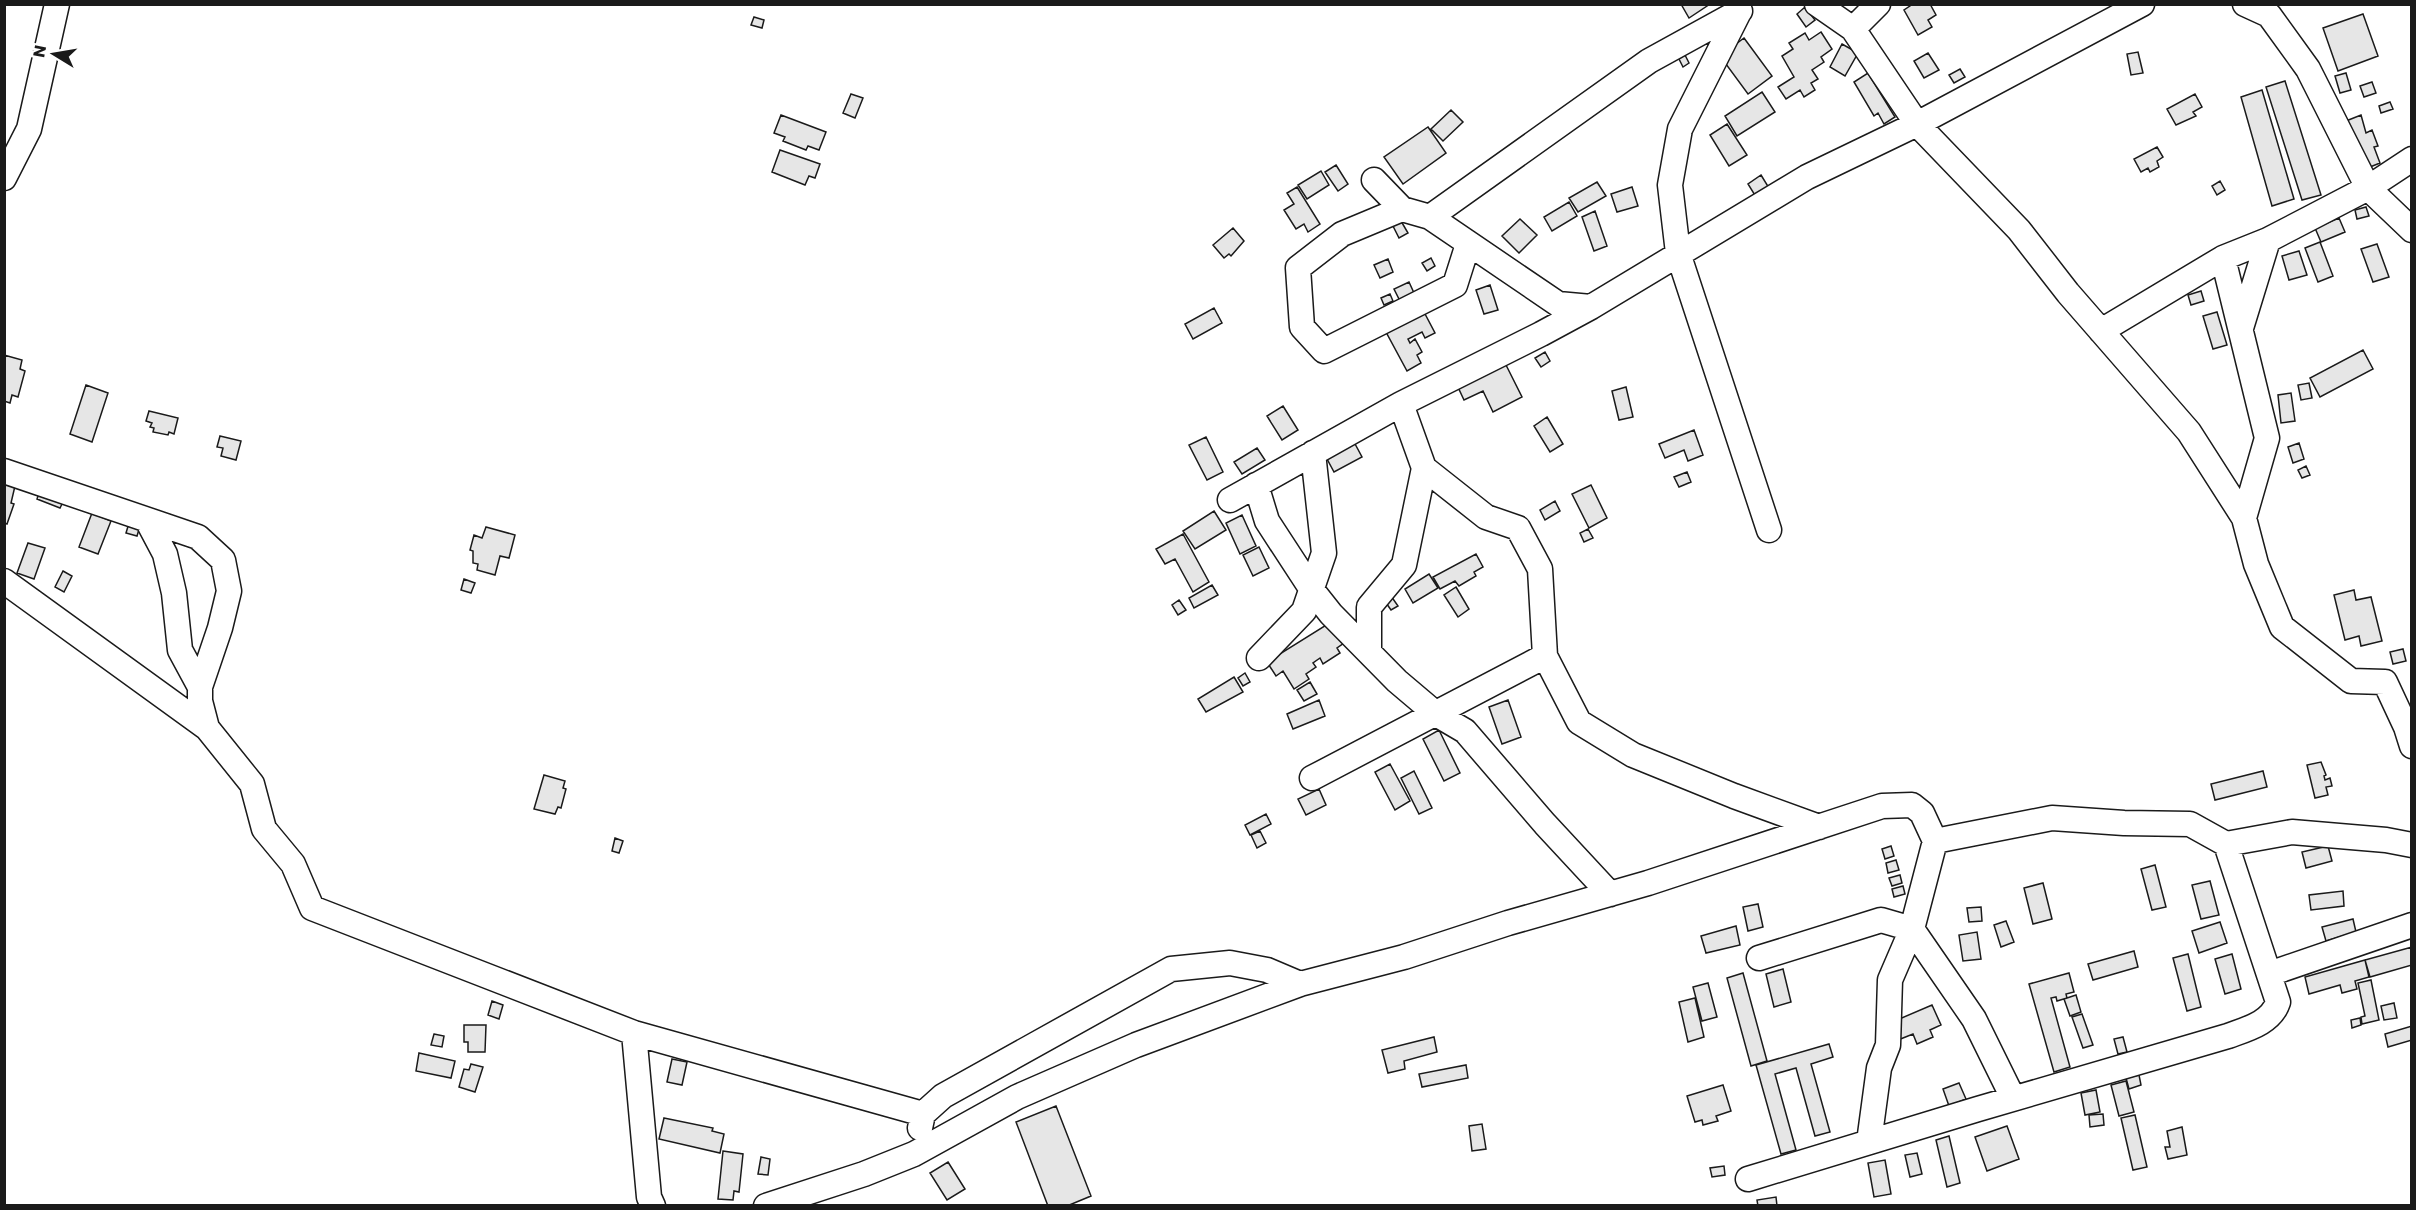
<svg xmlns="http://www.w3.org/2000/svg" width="2416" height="1210" font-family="Poppins,sans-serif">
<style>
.building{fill:#e6e6e6;stroke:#1a1a1a;stroke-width:1.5}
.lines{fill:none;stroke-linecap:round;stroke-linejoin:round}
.minor-casing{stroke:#1a1a1a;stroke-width:27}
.minor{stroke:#fff;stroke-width:24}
</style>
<rect width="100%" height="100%" fill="#fff"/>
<path class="building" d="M1681,4H1710L1689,18Z
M1913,4H1930L1936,15L1928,20L1932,27L1918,35L1904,10Z
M1805,7L1815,20L1806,27L1797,14Z
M2363,14L2378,56L2338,71L2323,28Z
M754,17L764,20L762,28L751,25Z
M1821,32L1832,49L1821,57L1824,62L1812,70L1818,79L1811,83L1815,90L1804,97L1800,90L1786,99L1778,87L1794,77L1782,56L1793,49L1789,43L1805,33L1809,40Z
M1744,38L1772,76L1748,94L1720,56Z
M1842,44L1858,53L1845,76L1830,67Z
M2138,52L2143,73L2131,75L2127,54Z
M1928,53L1939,70L1924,78L1914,61Z
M1685,55L1689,63L1683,67L1679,59Z
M1960,69L1965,77L1954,83L1949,75Z
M1868,73L1895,117L1884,124L1878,113L1874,116L1854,82Z
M2346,73L2351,90L2340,93L2335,76Z
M2285,81L2321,195L2302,200L2266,87Z
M2372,82L2376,93L2364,97L2360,86Z
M2262,90L2294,199L2272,206L2241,97Z
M1762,92L1775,112L1737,136L1725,116Z
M851,94L863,98L855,118L843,113Z
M2195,94L2202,107L2193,112L2196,116L2176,125L2167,109Z
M2390,102L2393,109L2381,113L2379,106Z
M1451,110L1463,122L1443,141L1431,129Z
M781,115L826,132L819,150L808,146L806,150L783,141L785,137L774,133Z
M2361,115L2366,133L2372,130L2378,146L2374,147L2380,163L2365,169L2346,121Z
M1727,124L1747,155L1729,166L1710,135Z
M1428,127L1446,153L1403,184L1384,157Z
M2157,147L2163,157L2157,161L2159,167L2150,172L2148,168L2141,172L2134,159Z
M780,150L820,164L815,178L809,176L805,185L772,172Z
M1336,165L1348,184L1338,191L1325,172Z
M1321,171L1329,185L1307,199L1298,185Z
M1761,175L1769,188L1756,197L1748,184Z
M2220,181L2225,190L2217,195L2212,186Z
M1597,182L1606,196L1578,212L1569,198Z
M1297,187L1320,224L1308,232L1304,224L1296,229L1284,210L1294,204L1287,193Z
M1632,187L1638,206L1617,212L1611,194Z
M1569,202L1577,216L1552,231L1544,217Z
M2366,207L2369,216L2357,219L2355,210Z
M1595,211L1607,246L1594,251L1582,217Z
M2339,218L2345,232L2321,242L2315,228Z
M1520,219L1537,235L1519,253L1502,236Z
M1401,221L1408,233L1399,238L1393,226Z
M1233,228L1244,241L1231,256L1229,254L1224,258L1213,245Z
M2320,242L2333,276L2318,282L2305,248Z
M2377,244L2389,277L2373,282L2361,249Z
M2299,251L2307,275L2289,280L2282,256Z
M1431,258L1435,266L1427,271L1422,263Z
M1388,259L1393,272L1380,278L1374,265Z
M1409,282L1414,293L1400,301L1394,289Z
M1490,285L1498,310L1484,314L1476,290Z
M2201,291L2204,301L2191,305L2188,295Z
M1390,294L1393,301L1384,305L1381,298Z
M1214,308L1222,323L1193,339L1185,324Z
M1424,312L1435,333L1425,338L1422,332L1408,339L1410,343L1415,339L1422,352L1417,355L1421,363L1407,371L1386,332Z
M2217,312L2227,345L2213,349L2203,316Z
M2363,350L2373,369L2320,397L2310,378Z
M1545,352L1550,361L1541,367L1535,358Z
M4,355L22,360L20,369L25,371L18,397L12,395L10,403L4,401Z
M1504,361L1522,397L1493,412L1483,391L1464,400L1457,385Z
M2309,383L2312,398L2301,400L2298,385Z
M86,385L108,393L92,442L70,434Z
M1626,387L1633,417L1619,420L1612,391Z
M2291,393L2295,421L2281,423L2278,395Z
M1283,406L1298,430L1282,440L1267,416Z
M149,411L178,418L174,434L169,432L168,435L153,432L154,428L150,427L152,423L146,421Z
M1547,417L1563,444L1550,452L1534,426Z
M1694,430L1703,455L1688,461L1684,450L1665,458L1659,444Z
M220,436L241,441L236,460L221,456L223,448L217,447Z
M1206,437L1223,472L1207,480L1189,445Z
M1354,442L1362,457L1334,472L1326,457Z
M2299,443L2304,459L2293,463L2288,447Z
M1257,448L1265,460L1242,474L1234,462Z
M2306,466L2310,475L2302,478L2298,470Z
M1687,472L1691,482L1679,487L1674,477Z
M4,482L15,486L11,503L14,504L7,524L4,523Z
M1591,485L1607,518L1589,528L1572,494Z
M40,490L64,500L60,508L37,499Z
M1555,501L1560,511L1545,520L1540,510Z
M1214,511L1226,530L1195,549L1183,531Z
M92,513L111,521L98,554L79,547Z
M1242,515L1256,546L1240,554L1226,523Z
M129,523L140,526L137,536L126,533Z
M486,527L515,535L509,558L500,556L495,575L477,570L478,564L473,563V551L470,550L474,535L482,538Z
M1588,529L1593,538L1584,542L1580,533Z
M1183,534L1209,582L1193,592L1175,559L1165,564L1156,549Z
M28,543L45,548L34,579L17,573Z
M1259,547L1269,568L1253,576L1243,555Z
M1476,554L1483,567L1474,572L1476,576L1459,586L1455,581L1440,589L1433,577Z
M63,571L72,576L64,592L55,587Z
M1429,574L1438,588L1413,603L1405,589Z
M464,579L475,583L471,593L461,590Z
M1212,585L1218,595L1194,608L1189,598Z
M1456,587L1469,609L1458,617L1444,595Z
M2354,590L2356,600L2371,597L2382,641L2361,646L2359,636L2345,640L2334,595Z
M1391,596L1398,606L1391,610L1384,600Z
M1179,600L1186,610L1178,615L1172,605Z
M1331,622L1344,643L1337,648L1340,653L1323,664L1320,658L1313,663L1316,667L1306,674L1309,679L1294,689L1283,671L1276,676L1267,662Z
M2403,649L2406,661L2393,664L2390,652Z
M1245,673L1250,682L1243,686L1238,678Z
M1234,677L1243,692L1206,712L1198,699Z
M1310,682L1317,694L1304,701L1297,690Z
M1319,700L1325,716L1293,729L1287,714Z
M1508,700L1521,737L1502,744L1489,707Z
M1439,730L1460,773L1444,781L1423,739Z
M2321,762L2326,775L2324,776L2325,780L2330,778L2332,786L2326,787L2328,795L2315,798L2307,765Z
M1390,764L1410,801L1395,810L1375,772Z
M1414,771L1432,808L1419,814L1401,778Z
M2263,771L2267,787L2215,800L2211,784Z
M544,775L565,781L563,788L566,789L561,808L558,807L555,814L534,809Z
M1319,789L1326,805L1306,815L1298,799Z
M1266,814L1271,824L1250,835L1245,825Z
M1260,831L1266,843L1257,848L1251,835Z
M615,838L623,841L619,853L612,851Z
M1891,846L1894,856L1885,859L1882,849Z
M2328,846L2332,861L2306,868L2302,852Z
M1896,860L1899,870L1888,873L1886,863Z
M2155,865L2166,907L2152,910L2141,869Z
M1900,875L1902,883L1892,886L1889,878Z
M2210,881L2219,915L2201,919L2192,885Z
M2043,883L2052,919L2033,924L2024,888Z
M1903,886L1905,894L1894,897L1892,889Z
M2343,891L2344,906L2311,910L2309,895Z
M1758,904L1763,927L1748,931L1743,907Z
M1981,907L1982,921L1969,922L1967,908Z
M2353,919L2356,932L2326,941L2322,927Z
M2006,921L2014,942L2001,947L1994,925Z
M2220,922L2227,943L2199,953L2192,931Z
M1736,926L1740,945L1706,953L1701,936Z
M1977,932L1981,959L1963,961L1959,935Z
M2412,947V965L2370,977L2365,960Z
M2134,951L2138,967L2093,980L2088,964Z
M2188,954L2201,1007L2187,1011L2173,958Z
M2232,954L2241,989L2225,994L2215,959Z
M2365,960L2369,977L2355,981L2357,989L2342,993L2340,985L2309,994L2305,977Z
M1783,969L1791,1002L1774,1007L1766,974Z
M1743,973L1767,1061L1751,1066L1727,978Z
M2069,973L2074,992L2066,994L2067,998L2057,1001L2056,997L2051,998L2070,1067L2054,1072L2029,984Z
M2371,980L2379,1020L2362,1024L2361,1017L2365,1016L2358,983Z
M1708,983L1717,1017L1702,1021L1693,987Z
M2076,995L2081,1012L2070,1016L2064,999Z
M1695,998L1704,1037L1688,1042L1679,1002Z
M492,1001L503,1005L499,1019L488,1015Z
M2394,1003L2397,1018L2384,1020L2381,1006Z
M1932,1005L1941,1025L1930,1030L1933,1037L1917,1044L1913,1034L1898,1040L1890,1023Z
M2082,1014L2093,1045L2083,1048L2072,1017Z
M2360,1018L2361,1025L2352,1028L2351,1020Z
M464,1025H486L485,1052H468V1042H464Z
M2412,1026V1040L2388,1047L2385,1034Z
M434,1034L444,1036L442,1047L431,1045Z
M1434,1037L1437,1052L1404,1061L1405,1069L1388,1073L1382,1050Z
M2123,1037L2127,1052L2118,1054L2114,1039Z
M1829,1044L1833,1057L1811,1064L1830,1132L1815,1136L1796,1068L1775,1074L1796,1150L1781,1154L1756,1065Z
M419,1053L455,1061L451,1078L416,1071Z
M672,1059L687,1062L682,1085L667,1082Z
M471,1064L483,1067L475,1092L459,1087L464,1069L469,1070Z
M1466,1065L1468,1078L1422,1087L1419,1074Z
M2139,1075L2141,1085L2129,1089L2126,1078Z
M2126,1081L2134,1112L2119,1116L2111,1085Z
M1959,1083L1966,1099L1949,1106L1943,1089Z
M1723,1085L1731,1111L1716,1116L1718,1121L1703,1125L1702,1120L1695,1122L1687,1096Z
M2096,1090L2100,1112L2085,1115L2081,1093Z
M1056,1106L1091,1196L1067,1206H1048L1016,1122Z
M2103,1114L2104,1125L2090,1127L2089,1115Z
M2135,1115L2147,1167L2133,1170L2121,1118Z
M664,1118L713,1128L712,1131L724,1134L720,1153L659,1139Z
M1482,1124L1486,1149L1472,1151L1469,1126Z
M2007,1126L2019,1159L1987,1171L1975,1137Z
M2182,1127L2187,1155L2168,1159L2165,1147H2170L2167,1131Z
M1949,1136L1960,1183L1947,1187L1936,1140Z
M723,1151L743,1154L739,1192L734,1191L733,1200L718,1199Z
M1917,1153L1922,1174L1910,1177L1905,1155Z
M761,1157L770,1159L768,1175L758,1174Z
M1885,1160L1891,1194L1874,1197L1868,1163Z
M948,1162L965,1189L947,1200L930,1173Z
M1724,1166L1725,1175L1712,1177L1710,1168Z
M1776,1197L1777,1206H1758L1757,1200Z"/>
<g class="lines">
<defs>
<path id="minor" d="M1817,4L1853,29L1917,124L2019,230L2068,293L2189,432L2244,518
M2245,4L2269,15L2308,69L2368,188L2412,230
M1739,12L1680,129L1670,185L1678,253L1769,530
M1853,29L1878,4
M4,178L29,129L57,4
M1374,180L1402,209L1430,217L1558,304L1591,307
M1402,209L1342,234L1298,268L1302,327L1324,351L1455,285L1468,244
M1430,217L1649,61L1740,11
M2223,258L2267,438L2244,518L2256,564L2282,627L2351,681L2385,682L2406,727L2412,746
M2241,328L2268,240
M2101,331L2223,258L2268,240L2368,188L2412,159
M4,471L198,537L223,560L229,591L220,628L200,687V701L207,728
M1256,485L1267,521L1312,590L1331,614L1397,681L1436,714L1465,731L1545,824L1610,894
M1230,500L1401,404L1541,334L1591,307L1807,177L1917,124L2142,4
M147,520L165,554L174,593L180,650L200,687
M4,581L207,728L252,784L264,829L293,864L312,908L634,1033L923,1114
M1369,652V607L1404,565L1424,468
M1545,656L1579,722L1633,755L1734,796L1819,827
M1259,658L1304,611L1324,553L1313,453
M1312,778L1545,656L1540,569L1518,528L1486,517L1424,468L1401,404
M1759,958L1881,920L1912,929L1974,1019L2013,1098
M2269,974L2412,925
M634,1033L649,1197L653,1206
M920,1128L923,1114L943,1096L1171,969L1230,963L1267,970L1300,984
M1869,1142L1879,1068L1888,1045L1890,980L1912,929L1935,841L2052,818L2124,823L2190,824L2226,844L2292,832L2386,840L2412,845
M1748,1179L1978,1109L2228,1036C2247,1029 2271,1023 2278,1002L2226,844
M766,1206L864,1174L914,1154L1017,1097L1136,1045L1300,984L1404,957L1508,923L1648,883L1882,806L1912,805L1922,813L1935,841"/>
</defs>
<use href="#minor" class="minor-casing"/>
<use href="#minor" class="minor"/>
</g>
<rect width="2416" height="1210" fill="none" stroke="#1a1a1a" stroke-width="12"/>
<g transform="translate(54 54) rotate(281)" stroke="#ffffff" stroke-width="4.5" paint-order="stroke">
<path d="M0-4.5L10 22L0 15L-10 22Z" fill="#1a1a1a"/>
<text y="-9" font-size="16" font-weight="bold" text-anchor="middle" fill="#1a1a1a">N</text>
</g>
</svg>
